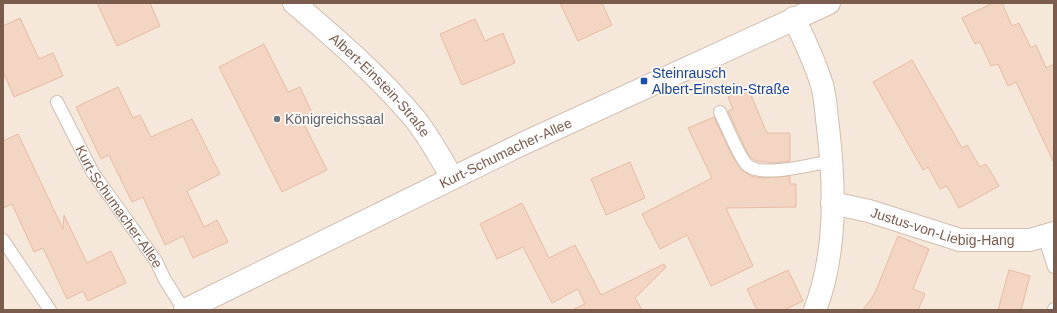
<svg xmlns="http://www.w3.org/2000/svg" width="1057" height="313" font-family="Helvetica,sans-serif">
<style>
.residential{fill:#f5e8da}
.building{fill:#f3d5c3;stroke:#e6bba3}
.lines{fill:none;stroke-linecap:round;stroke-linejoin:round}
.service-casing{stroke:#d1beb0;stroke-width:14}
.minor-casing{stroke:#d1beb0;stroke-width:24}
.service{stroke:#fff;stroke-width:12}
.minor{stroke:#fff;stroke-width:22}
.transit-dot{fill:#1a4fb4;stroke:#fffaf3;stroke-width:1.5}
.worship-dot{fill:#6b7280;stroke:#fffaf3;stroke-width:1.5}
.labels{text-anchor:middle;stroke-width:3.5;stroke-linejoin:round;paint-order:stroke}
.transit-label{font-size:14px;fill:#164399;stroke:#fffaf3;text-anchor:start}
.street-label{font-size:14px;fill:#7a5c4d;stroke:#fffaf3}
.worship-label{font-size:14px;fill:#5b616d;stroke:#fffaf3;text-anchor:start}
</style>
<rect width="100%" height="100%" fill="#fdf6ec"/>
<path class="residential" d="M3,3H1054V310H3Z"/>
<path class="building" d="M97,3H150L160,26L117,46Z
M560,3H602L612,25L578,41Z
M993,3H1002L1012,26L1019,23L1031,48L1036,45L1046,68L1054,64V163L1016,82L1008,86L998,64L991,66L980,42L975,44L962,18Z
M20,18L39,59L53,53L63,76L14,97L3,71V26Z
M475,19L485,41L503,33L515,63L462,85L440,34Z
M264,44L288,92L300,87L314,117L303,122L327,170L282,192L219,67Z
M912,60L962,148L967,145L980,167L986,164L999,186L959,208L947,186L940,189L928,167L923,170L873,82Z
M118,87L133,118L140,115L151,137L192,119L220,174L187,191L204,227L217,220L228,242L193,258L183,236L165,245L143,197L132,202L120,178L121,176H119L109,155L101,159L76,107Z
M748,88L767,133H790V161L774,163L756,161L751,158L746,150L728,111L733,109L728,97Z
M714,117L733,157L742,170L751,176L761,178L790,176V184H796V207L726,208L753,266L711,286L687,235L660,249L642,214L712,178L688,128Z
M18,134L63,229L64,215L87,263L111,251L126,283L88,301L83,291L67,299L43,248L34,252L12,204L3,208V141Z
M630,162L645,198L606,215L591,179Z
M522,203L549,258L575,245L601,295L664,264L666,267L635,298L642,310H572L585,304L578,289L552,303L523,247L497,259L480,224Z
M898,236L929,249L913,289L925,294L918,310H863L875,293Z
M788,270L803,301L784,310H757L747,289Z
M1009,270L1030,276L1021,310H998Z"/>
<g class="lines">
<defs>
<g id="service">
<path id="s1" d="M57,102L93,173L156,261L165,280L184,310"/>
<path d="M720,112C725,123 739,156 746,164C759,179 813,164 832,161"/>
<path d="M1044,236L1054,267"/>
<path d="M3,240L50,310"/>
<path d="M1054,310V309"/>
</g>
<g id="minor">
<path id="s2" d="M294,3C336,39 379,76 415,119C429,137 441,158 452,178"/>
<path d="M794,18C805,41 815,62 822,85C826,99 826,114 828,127C835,187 837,253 815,310"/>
<path id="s3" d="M832,203L869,211L960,240H1030L1054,233"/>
<path id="s4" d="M185,310L520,145L829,3"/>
</g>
</defs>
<use href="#service" class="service-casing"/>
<use href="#minor" class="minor-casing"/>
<use href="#service" class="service"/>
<use href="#minor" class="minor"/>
</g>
<rect class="transit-dot" x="640" y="77" width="8" height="8" rx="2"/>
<circle class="worship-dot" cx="277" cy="119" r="4"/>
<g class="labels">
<g class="transit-label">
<text x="652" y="78">Steinrausch<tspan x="652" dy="16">Albert-Einstein-Straße</tspan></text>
</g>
<g class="street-label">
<text dy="5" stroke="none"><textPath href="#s2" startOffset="119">Albert-Einstein-Straße</textPath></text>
<text dy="5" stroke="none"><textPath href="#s4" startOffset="357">Kurt-Schumacher-Allee</textPath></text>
<text dy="5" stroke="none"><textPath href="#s1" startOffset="122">Kurt-Schumacher-Allee</textPath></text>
<text dy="5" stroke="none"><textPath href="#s3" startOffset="114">Justus-von-Liebig-Hang</textPath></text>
</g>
<g class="worship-label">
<text x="285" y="124">Königreichssaal</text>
</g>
</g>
<rect width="1057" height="313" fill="none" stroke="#7a5c4d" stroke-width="8"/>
</svg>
